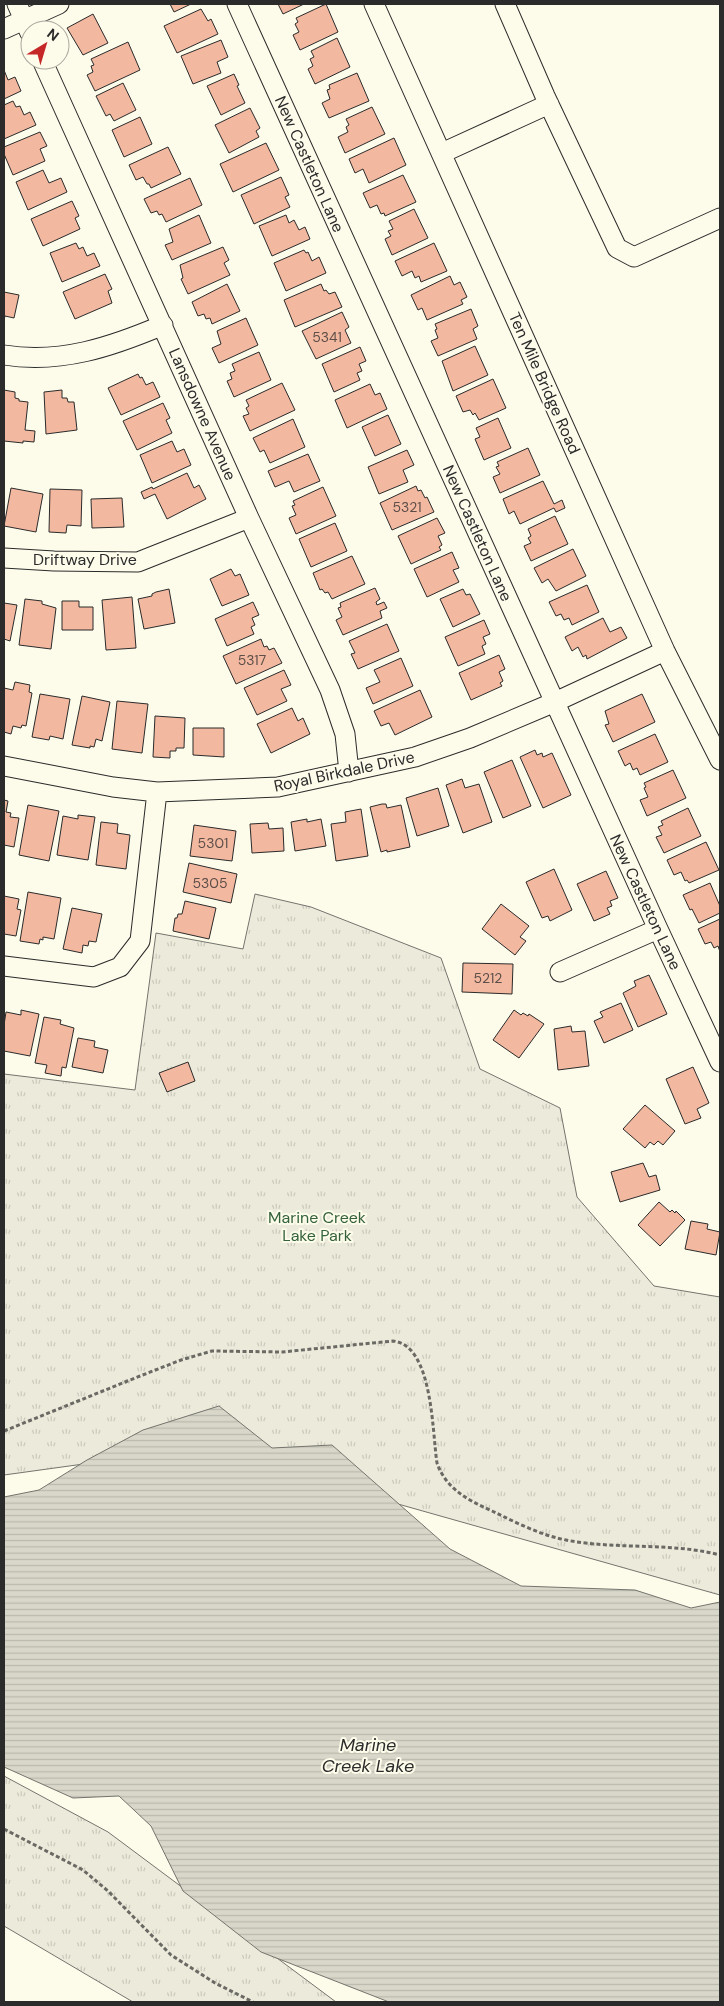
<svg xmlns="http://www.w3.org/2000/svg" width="724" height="2006" font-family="'DM Sans',sans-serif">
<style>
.grass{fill:url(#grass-tufts);stroke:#74746e}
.water{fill:url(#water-rules);stroke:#74746e}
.building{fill:#f2b8a0;stroke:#2b2b2b}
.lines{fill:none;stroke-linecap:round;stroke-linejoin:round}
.minor-casing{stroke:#2b2b2b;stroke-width:21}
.path{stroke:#6a6964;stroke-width:3;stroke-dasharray:4 2.5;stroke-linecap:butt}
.minor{stroke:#fdfbea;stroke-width:19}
.labels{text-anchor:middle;stroke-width:4;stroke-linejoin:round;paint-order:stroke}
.number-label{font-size:14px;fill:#5d4e48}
.street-label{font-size:16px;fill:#2b2b2b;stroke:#fdfbea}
.park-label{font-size:16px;fill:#34623c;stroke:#fdfbea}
.water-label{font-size:18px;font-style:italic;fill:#2b2b2b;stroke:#fdfbea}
</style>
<defs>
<pattern id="grass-tufts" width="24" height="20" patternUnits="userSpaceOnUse" patternTransform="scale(1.25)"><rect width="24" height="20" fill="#ecebdb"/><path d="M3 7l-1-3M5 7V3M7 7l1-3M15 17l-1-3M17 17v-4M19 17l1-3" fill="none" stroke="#cbcabc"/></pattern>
<pattern id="water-rules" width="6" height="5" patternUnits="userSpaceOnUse" patternTransform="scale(1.25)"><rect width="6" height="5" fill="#d8d7c9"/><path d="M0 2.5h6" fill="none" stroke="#bab9ad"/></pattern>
</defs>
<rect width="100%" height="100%" fill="#fdfbea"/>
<path class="grass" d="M255,894L311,907L441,958L480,1069L560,1108L577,1197L654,1286L720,1297V1595L398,1504L243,1442L4,1475V1074L135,1090L156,933L243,949Z
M4,1776L108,1832L336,2002H133L4,1926Z"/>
<path class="water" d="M219,1406L272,1448L332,1445L450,1549L521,1586L635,1590L691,1608L720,1602V2002H389L261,1952L183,1891L151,1826L119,1796L73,1798L4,1767V1497L39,1490L87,1460L143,1430Z"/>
<path class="building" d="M170,4H191L174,12Z
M278,4H304L283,14Z
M326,4L338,32L300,50L293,35L299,32L295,24L298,22L296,18Z
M201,9L208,21L211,19L218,34L177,53L164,26Z
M93,14L108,43L83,55L67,28Z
M337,38L350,67L315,84L308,69L313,66L310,59L314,57L311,51Z
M221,40L228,57L217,62L221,73L193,84L181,56Z
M128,42L140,70L95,91L87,75L93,72L91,66L94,65L91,59Z
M4,70L8,80L15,77L21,91L4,99Z
M357,73L369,101L329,118L322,103L330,99L327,90L330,89L329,85Z
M234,74L239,85L237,86L245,103L221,115L207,86Z
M123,83L136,110L114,121L110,114L106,116L96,96Z
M13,101L16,107L20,106L24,115L30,112L36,125L4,139V105Z
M372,107L385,134L345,153L338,137L348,132L346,127L349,125L346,119Z
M250,108L260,128L256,131L259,137L229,153L215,125Z
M140,117L152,144L124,157L112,130Z
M40,132L47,146L40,149L45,161L13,175L4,154V147Z
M394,138L406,165L369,183L363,169L355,173L349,159Z
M266,143L279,170L233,192L220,164Z
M168,147L181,174L151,188L149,184H147L143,177L136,180L129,165Z
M43,170L49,183L61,178L67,192L28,210L16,182Z
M403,175L416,202L385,216L384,213L381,214L377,205L370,208L363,193Z
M281,177L289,195L285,197L290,207L254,224L241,195Z
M190,178L202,205L166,222L162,214L159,215L157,211L151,213L144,199Z
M72,201L79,216L75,218L80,229L43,246L31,219Z
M414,209L428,238L392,255L385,239L391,236L388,231L393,229L389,221Z
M199,215L211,243L172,260L165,245L173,242L169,229Z
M286,215L289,223L294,220L299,230L305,227L310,239L272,256L259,226Z
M76,243L79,249L83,247L87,256L94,253L100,266L62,282L50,253Z
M434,243L447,271L421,282L419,276L415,278L412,271L402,276L395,261Z
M223,247L229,260L224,263L230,275L188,294L181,279L183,278L180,265Z
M304,250L306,253L308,252L312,261L319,257L326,273L286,291L274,263Z
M105,274L112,289L108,291L112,303L75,319L63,292Z
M450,276L454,285L460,282L467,297L461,300L463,304L427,320L422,308L418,310L411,295Z
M227,284L240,311L212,324L210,318L206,319L204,314L198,316L192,302Z
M321,284L324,291L326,290L329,294L335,292L342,307L295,327L284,300Z
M4,292L19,295L14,318L5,316L4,320Z
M471,309L478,326L473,329L477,339L438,356L431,341L438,338L435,330L437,329L435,324Z
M342,312L349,327L345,330L351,343L316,359L302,331Z
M246,318L258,345L219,363L212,348L221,344L217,331Z
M475,346L488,375L453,391L442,361Z
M360,347L366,361L359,364L362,371L357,373L360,380L334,392L322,364Z
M259,352L271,380L234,397L227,381L232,379L230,373L235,371L232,364Z
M138,374L140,378L142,377L146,385L153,382L160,397L121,415L108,388Z
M493,379L506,408L479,420L475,413L473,415L470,410L463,412L456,396Z
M282,383L295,410L250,431L243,416L249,414L246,408L249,406L246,400Z
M370,384L375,395L380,393L387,409L347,428L335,400Z
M4,390L15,392V398L19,399V401L28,402L25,430L35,431L34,442L23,441V443L4,441Z
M62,390V398H67L68,402H74L77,430L46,434L44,392Z
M163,403L170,418L166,420L172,433L137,450L123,421Z
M388,415L401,444L375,456L362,427Z
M498,418L511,448L484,460L475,439L480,437L476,428Z
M293,419L305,447L270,463L264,450L260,452L253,438Z
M172,441L177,452L184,449L191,465L152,483L140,455Z
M528,448L540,475L500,493L493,477L500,474L496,467L499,466L497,462Z
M407,450L414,465L403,470L408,482L379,494L368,467Z
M308,454L320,481L294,492L289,481L275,487L268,471Z
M187,473L194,488L199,485L206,499L167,519L155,494L144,499L141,492L152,487L153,489Z
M543,481L554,504L562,500L565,508L556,512L554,508L520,524L514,511L509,514L503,499Z
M416,486L418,491L421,490L425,498L427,497L434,512L392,530L380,503Z
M323,487L336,516L296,534L289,518L296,515L292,506L295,505L293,501Z
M11,488L43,494L36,532L4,526Z
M50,489L82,490L81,526L67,525L66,533L49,532Z
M122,498L124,527L92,528L91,499Z
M555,516L568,544L531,561L524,546L531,543L528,538L531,536L528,529Z
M437,518L445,533L438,536L442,545L439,547L441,550L411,564L398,536Z
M335,523L347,551L311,567L299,539Z
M573,549L586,576L556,591L548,579L542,583L534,568Z
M452,552L459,568L453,570L459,582L427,597L414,569Z
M352,556L365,584L332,599L328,592L325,593L322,589L320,590L313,573Z
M231,569L235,576L240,574L249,595L222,606L210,579Z
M587,585L599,612L572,625L569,618L564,620L561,614L556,616L549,602Z
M375,588L380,599L376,602L377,605L384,602L387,608L380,611L382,618L343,635L336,620L342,617L338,608L341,607L340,603Z
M169,589L175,623L144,629L138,599L152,596V594L156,592Z
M463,589L466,595L470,594L480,614L453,627L440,599Z
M132,597L136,648L106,650L102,600Z
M25,599L42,601V604L56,608L51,649L19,645Z
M62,601H79V607H93V630H62Z
M253,602L259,615L252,618L255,625L251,627L254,634L227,646L215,619Z
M4,603L17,605L10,641L4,639Z
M603,618L610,632L621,627L627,638L587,659L586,655L583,657L578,647L572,651L565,637Z
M484,620L490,634L483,637L486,644L482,646L485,654L458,666L445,637Z
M387,624L399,651L358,669L351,654L355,653L349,641Z
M261,639L264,647L267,646L269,650L274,648L282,663L236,684L223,656Z
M499,655L505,669L499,672L503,681L500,683L502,686L471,700L459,673Z
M401,658L413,686L373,704L366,688L380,682L374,670Z
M284,670L291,685L281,689L287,701L257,715L244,688Z
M15,682L30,685L29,692L32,693L26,726L22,725L21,728L13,726L11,734L4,732V688L13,690Z
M420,690L432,717L395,735L389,723L381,726L374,711Z
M40,694L70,699L63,739L50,736L49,740L32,737Z
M642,694L655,722L613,742L605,725L609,724L605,711Z
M82,696L110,702L102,741L96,739L94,747L90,746V748L72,745Z
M117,701L148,704L142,753L112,749Z
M292,708L298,721L303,718L310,734L271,753L257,724Z
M155,716L185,718L184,748H176V751H170V758L153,757Z
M193,728H224V757L193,755Z
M655,734L668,762L640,775L637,768L633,770L630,763L625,766L618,751Z
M535,750L537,755L542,753L543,757L552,753L571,795L543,808L520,757Z
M512,760L531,806L503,818L484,772Z
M673,770L686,798L647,816L640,800L648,797L644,788L646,787L644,783Z
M462,779L465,788L479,784L492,822L463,833L446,785Z
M438,788L449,826L417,836L406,798Z
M4,800L8,801L6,812L11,813L10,817L19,818L14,847L4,845Z
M382,804H386L387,808L401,805L410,847L387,852V850L381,852L370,807Z
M28,805L59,811L49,861L19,855Z
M688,808L701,836L664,853L656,837L662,835L658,827L663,825L661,821Z
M361,809L368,856L336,861L331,824L346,822L345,812Z
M78,815L95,817L88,860L57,855L63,816L78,819Z
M307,819V822L321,819L326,846L295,851L291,822Z
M101,822L118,824L117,833L130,835L126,869L96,865Z
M268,823L269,829L283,828L284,851L252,853L250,824Z
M194,825L236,831L232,861L190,856Z
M706,842L719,870L689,883L687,880L685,881L681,872L674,875L667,860Z
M189,863L237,874L231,903L183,892Z
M554,869L572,910L550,921L548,916L542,918L526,882Z
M606,871L618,898L610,901L612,906L607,908L610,914L594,921L577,884Z
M710,883L720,906V913L699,923L692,909L690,910L683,895Z
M28,892L61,898L54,939L43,937V940L40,939L39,944L20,941Z
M4,896L19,899L17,909L21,910L16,936L4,934Z
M185,901L216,908L209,939L173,931L175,918H177L178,914H182Z
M501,904L529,926L520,937L526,941L515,955L482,929Z
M72,908L102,914L96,942L89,941L88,946L83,945L82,953L63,949Z
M720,919V952L718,946L714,948L711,942L705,944L698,929Z
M463,963L513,964L512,994L462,992Z
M649,975L667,1014L638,1027L623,993L636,986L634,981Z
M621,1003L633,1030L604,1043L594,1021L603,1017L600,1012Z
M21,1010L39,1014L30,1056L4,1051V1025L6,1012L21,1015Z
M514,1010L521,1015L523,1013L528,1016L529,1014L544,1024L519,1058L493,1040Z
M44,1017L61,1020L60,1024L74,1028L66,1068L62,1067L61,1076L45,1073L47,1065L35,1063Z
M571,1026L572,1032L585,1031L589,1066L558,1070L554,1029Z
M78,1038L95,1041L94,1047L108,1050L103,1073L72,1067Z
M188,1062L195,1081L167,1092L159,1073Z
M693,1067L709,1103L697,1109L701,1118L685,1124L666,1079Z
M645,1105L675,1131L663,1145L658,1141L654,1145L650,1142L645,1148L623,1129Z
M643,1163L649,1177L656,1175L660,1190L620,1202L611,1172Z
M659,1202L670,1212L672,1210L675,1213L676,1211L685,1220L660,1246L638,1225Z
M691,1221L708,1224L707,1229L720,1232L716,1255L685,1249Z"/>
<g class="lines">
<defs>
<path id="minor" d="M17,4L30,33
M237,4L658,929L720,1062
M374,4L665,651L720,760
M505,4L545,96L617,248L634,257L720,218
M4,29L59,4
M42,60L249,518L330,690L345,734L349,772
M442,153L549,104
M4,355C61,364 111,347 163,325
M4,558L54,561L138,562L249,518
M4,766L113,787L157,792L278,787L415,757L470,738L555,702L665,651
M4,966L94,977L120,967L140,941L157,792
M560,972L658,929"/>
</defs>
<use href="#minor" class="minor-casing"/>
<path class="path" d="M4,1431L140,1376L181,1360L212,1351L282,1352L393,1341C433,1345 432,1431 437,1463C446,1489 468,1500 492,1511C515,1522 540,1535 566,1540C617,1550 670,1542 720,1555
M4,1829L83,1870L108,1891L171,1955L215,1983L253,2002"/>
<use href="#minor" class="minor"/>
</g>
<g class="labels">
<g class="number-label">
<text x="327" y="342">5341</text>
<text x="407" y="512">5321</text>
<text x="252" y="665">5317</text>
<text x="213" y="848">5301</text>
<text x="210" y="888">5305</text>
<text x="488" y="983">5212</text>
</g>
<g class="street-label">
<text transform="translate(310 164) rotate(66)" y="6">New Castleton Lane</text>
<text transform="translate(545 383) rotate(66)" y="6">Ten Mile Bridge Road</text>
<text transform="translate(203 414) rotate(66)" y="6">Lansdowne Avenue</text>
<text transform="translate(478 533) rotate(66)" y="6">New Castleton Lane</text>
<text x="85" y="565">Driftway Drive</text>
<text transform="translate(344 771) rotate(-12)" y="6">Royal Birkdale Drive</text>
<text transform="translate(646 902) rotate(65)" y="6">New Castleton Lane</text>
</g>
<g class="park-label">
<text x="317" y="1223">Marine Creek<tspan x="317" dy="18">Lake Park</tspan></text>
</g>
<g class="water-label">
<text x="368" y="1751">Marine<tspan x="368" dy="21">Creek Lake</tspan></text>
</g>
</g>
<rect width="724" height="2006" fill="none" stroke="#2b2b2b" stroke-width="10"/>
<g transform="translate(45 45) rotate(38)"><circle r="24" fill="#fdfbea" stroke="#a9a89e"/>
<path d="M0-4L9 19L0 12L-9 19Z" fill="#c62828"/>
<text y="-8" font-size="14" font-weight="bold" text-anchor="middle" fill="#2b2b2b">N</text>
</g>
</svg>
